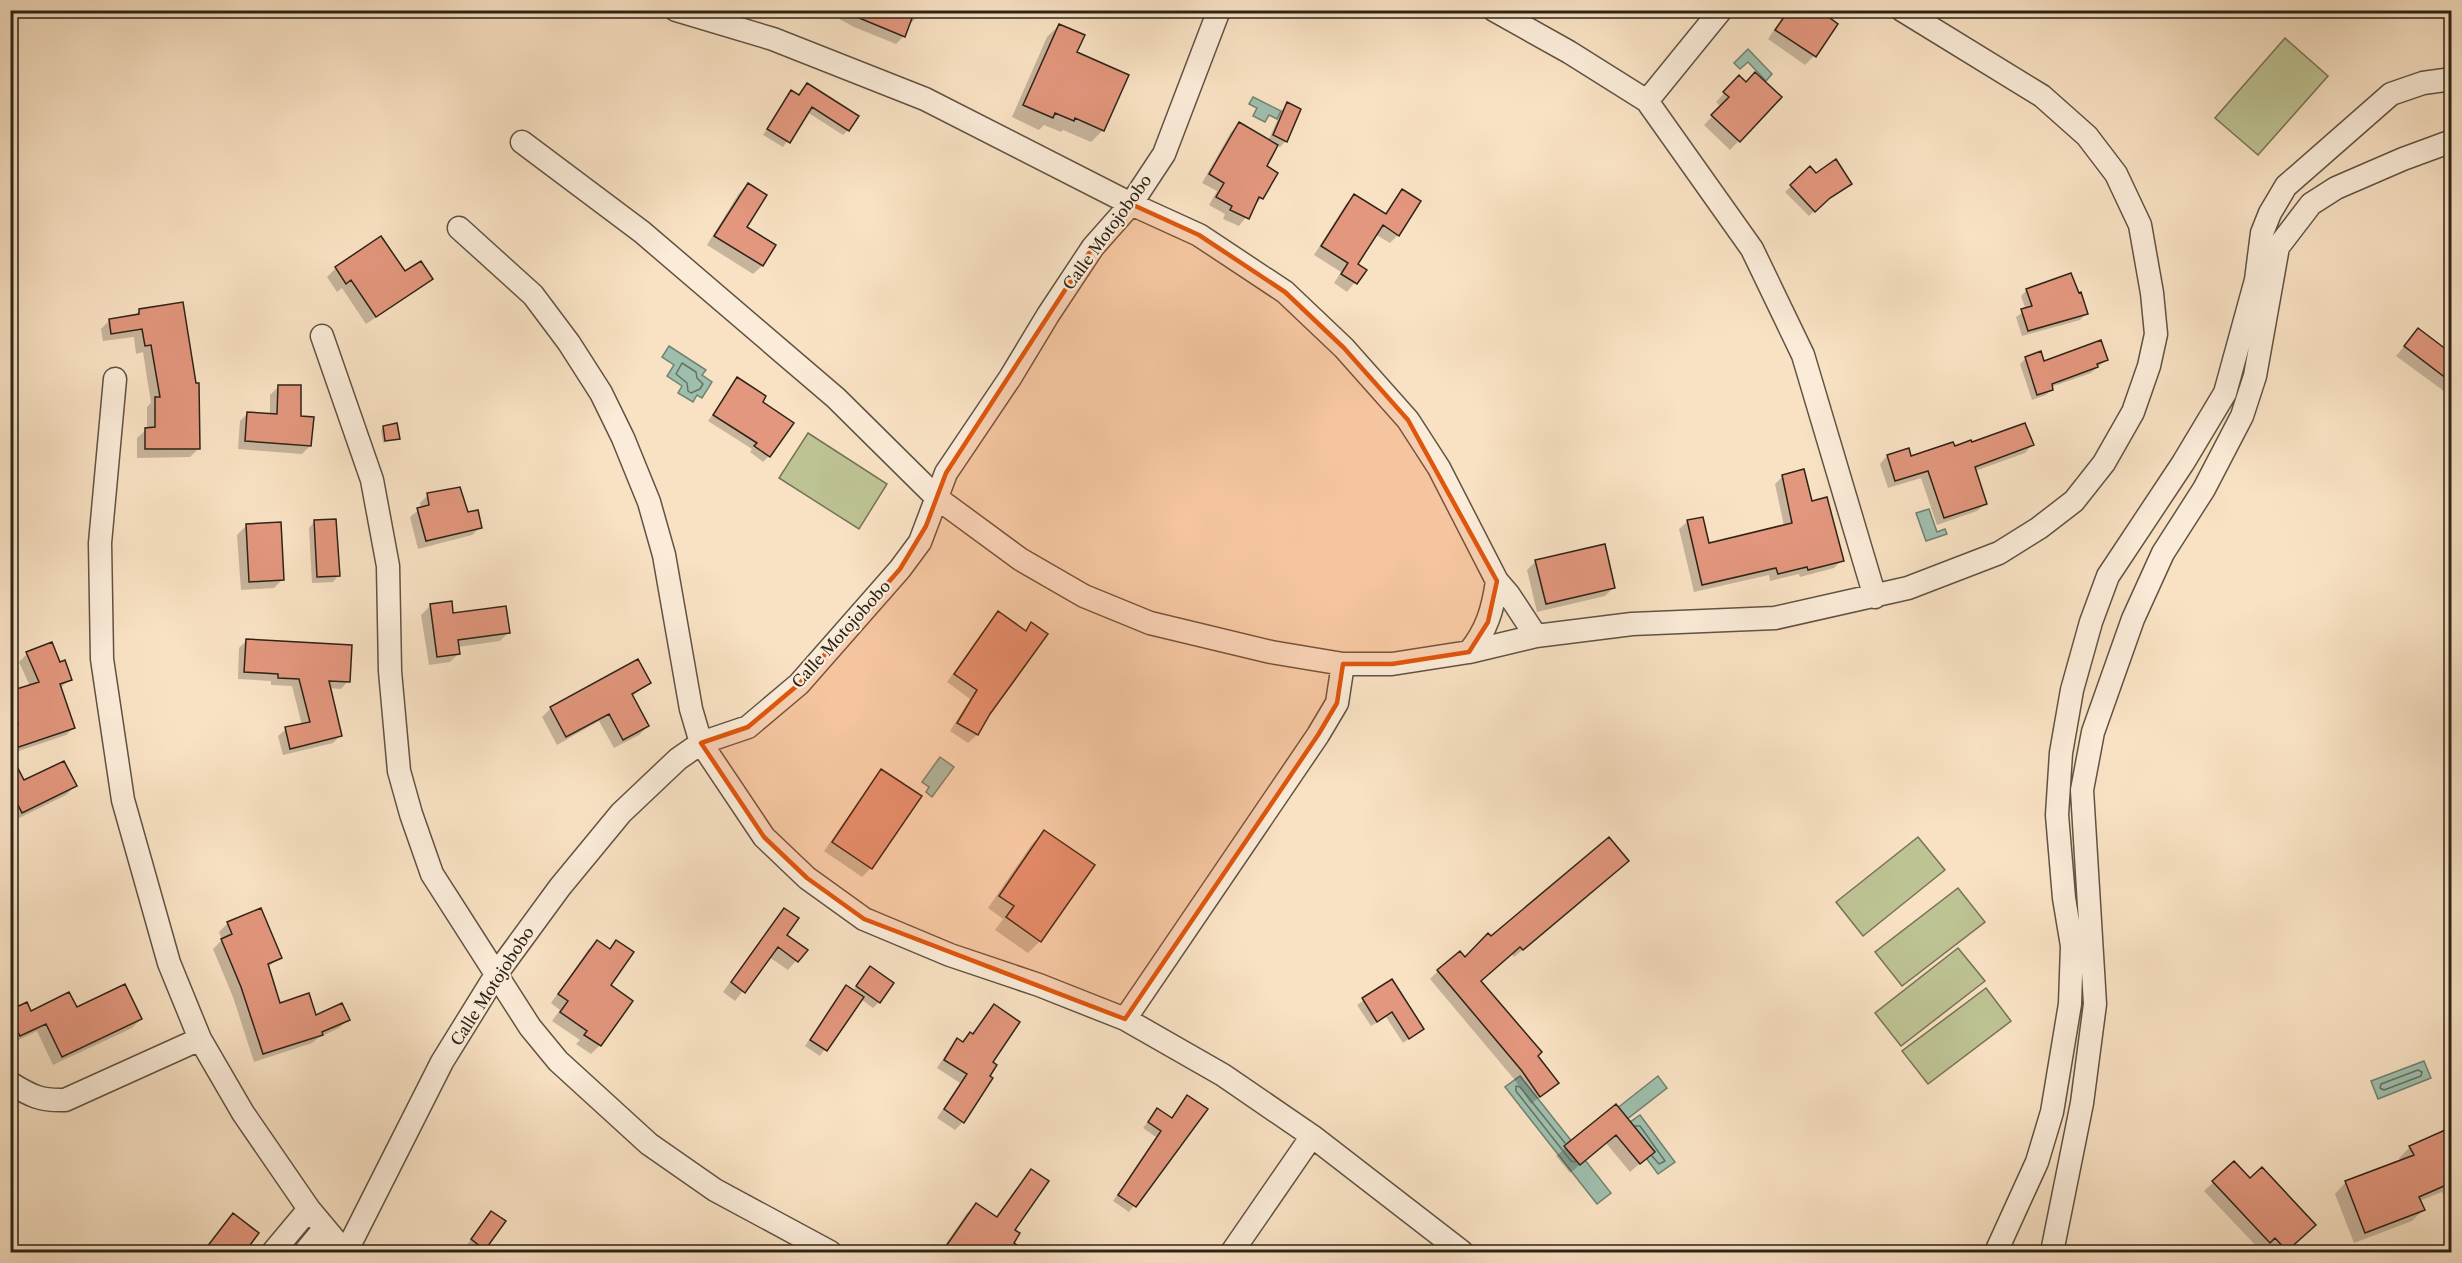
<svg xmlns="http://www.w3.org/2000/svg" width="2462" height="1263" font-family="'Libre Caslon Text',serif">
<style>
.green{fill:#bec394;stroke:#767356;stroke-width:1.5}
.water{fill:#9fbfae;stroke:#718172;stroke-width:1.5}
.shadow{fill:#0003}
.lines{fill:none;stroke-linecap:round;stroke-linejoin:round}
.shore{stroke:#667162;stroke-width:1.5}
.building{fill:#e3977e;stroke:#2d2317;stroke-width:1.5}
.minor-casing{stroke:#605342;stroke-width:25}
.minor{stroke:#fbecd9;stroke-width:22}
.marked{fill:#df560d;fill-opacity:0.2;stroke:#df560d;stroke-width:4.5;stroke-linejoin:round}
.labels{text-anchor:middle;stroke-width:4.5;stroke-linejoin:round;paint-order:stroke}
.street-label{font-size:16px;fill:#2d2317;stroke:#fbecd9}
</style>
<rect width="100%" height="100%" fill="#f9e2c4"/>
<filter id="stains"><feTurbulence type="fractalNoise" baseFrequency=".00333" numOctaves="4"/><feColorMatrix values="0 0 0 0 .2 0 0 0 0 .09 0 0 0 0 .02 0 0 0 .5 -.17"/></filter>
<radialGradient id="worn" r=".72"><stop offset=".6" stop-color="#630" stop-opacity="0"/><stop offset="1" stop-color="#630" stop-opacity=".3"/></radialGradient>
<path class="green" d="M2285,38L2328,76L2258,155L2215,118Z
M808,433L887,484L859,529L779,478Z
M1918,837L1945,870L1863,936L1836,902Z
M1958,888L1985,922L1902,986L1875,952Z
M1958,948L1985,981L1901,1046L1875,1013Z
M1986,988L2011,1021L1928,1084L1902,1051Z"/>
<path class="water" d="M1748,49L1772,74L1766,81L1748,62L1740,69L1734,63Z
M1253,97L1281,111L1277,119L1269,115L1265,122L1253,116L1257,108L1249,104Z
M669,346L706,370L702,375L712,382L702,398L697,395L693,402L678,393L682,386L667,376L674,365L662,357Z
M1929,509L1937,532L1945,529L1947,534L1926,541L1916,513Z
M940,757L954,767L932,797L926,792L929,787L922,782Z
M2424,1061L2431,1078L2378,1099L2371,1081Z
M1520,1076L1573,1143L1658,1076L1667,1088L1581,1155L1611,1193L1597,1204L1505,1087Z
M1640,1115L1675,1162L1658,1174L1623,1127Z"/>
<path class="shadow" d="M823,10H921L919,15L911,23L909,22L904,36L896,44L854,27Z
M1037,10H1054L1049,16Z
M1787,10H1816L1836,24L1814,56L1805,65L1768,39Z
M1059,25L1075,53L1103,130L1091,142L1063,130L1061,132L1044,125L1039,130L1012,117L1047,37Z
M1739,77L1746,84L1780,98L1730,150L1704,125L1721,107L1716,102Z
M807,85L848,130L843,135L807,112L783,147L763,135L787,97L792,92L798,96Z
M1288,104L1286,141L1280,147L1277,145L1265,167L1261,198L1239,226L1223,219L1225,214L1209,205L1217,191L1202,183L1231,132L1239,124L1268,141L1282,110Z
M1810,168L1816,175L1850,184L1823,203L1809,216L1785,192Z
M748,184L745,227L774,245L762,266L753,274L707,245L739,193Z
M1402,191L1398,235L1390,243L1375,234L1356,264L1365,270L1347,292L1334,283L1341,272L1314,255L1346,204L1354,196L1384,215Z
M336,268L405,274L431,278L422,287L366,324L342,288L337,292L327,277Z
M2027,290L2086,314L2080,320L2022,336L2016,317L2026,310L2021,296Z
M139,311L195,384L199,448L190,457L137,458V438L147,429V407L151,403L143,352L136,354L134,337L103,341L101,329L110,320L134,316Z
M2418,330L2445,350L2452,343V397L2396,356Z
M2026,358L2043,363L2106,360L2091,373L2051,387L2052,389L2046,395L2032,400L2020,364Z
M737,379L761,402L769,456L763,462L750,452L752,449L708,421Z
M279,386L299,417L310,446L302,454L238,449L240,421L248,413L270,415V395Z
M383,427L398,438L383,443L381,430Z
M2032,445L2025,453L1975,471L1985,504L1977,511L1937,525L1921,478L1888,488L1880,464L1887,456L1910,457L1954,448Z
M1783,476L1811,503L1842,560L1834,568L1800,577L1799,574L1770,581L1769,575L1694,592L1679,529L1687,522L1708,545L1784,526L1775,484Z
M428,495L466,514L481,527L472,535L418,549L410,517L421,508L420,503Z
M314,522L338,576L333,582L312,583L309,528Z
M246,526L283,579L274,588L241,590L237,535Z
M1536,561L1614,587L1605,596L1537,612L1527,570Z
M430,606L452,615L509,632L500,641L458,647L459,653L450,662L429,665L421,615Z
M998,613L1024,631L1031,624L989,713L977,735L968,743L950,731L970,699L947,682L990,621Z
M247,640L348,681L341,689L329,688L340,736L333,743L283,755L278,736L286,729L302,725L292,686L271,685V681L238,679L239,648Z
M27,654L59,664L70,680L60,688L74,728L66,735L10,754V693L30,686L19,662Z
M649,683L631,697L648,726L639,735L614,748L599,721L557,745L542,717L551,708Z
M10,758L23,782L75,786L66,795L13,821L10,816Z
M881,771L920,797L871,868L862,877L824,851L873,780Z
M1044,832L1040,941L1028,953L995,930L1003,919L988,908L1032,844Z
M1619,868L1514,957L1511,953L1480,981L1557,1083L1531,1104L1514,1079L1430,979L1438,971L1465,959L1491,938Z
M785,910V935L806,950L788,970L769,957L735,1001L723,992L776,919Z
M228,923L280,957L267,968L279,1005L315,1017L348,1020L339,1028L318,1038L312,1043L254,1062L233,997L213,949L222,940L219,932Z
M597,942L608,950L616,942L609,986L631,1001L600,1045L591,1054L576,1044L580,1040L552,1021L560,1010L551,1003L588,950Z
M865,974L879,1002L873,1008L861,999L820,1056L805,1046L841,992L846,987L853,991Z
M1391,981L1422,1029L1403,1043L1386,1017L1371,1026L1357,1005Z
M994,1005L991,1062L963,1122L955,1130L937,1118L960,1083L937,1068L950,1048L958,1040L962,1043L971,1035Z
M76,1009L141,1019L132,1028L53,1065L37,1031L11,1044L10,1012Z
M1188,1097L1206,1109L1129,1212L1113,1201L1156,1137L1143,1128L1157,1110L1171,1119Z
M1616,1106L1653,1152L1630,1172L1606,1143L1570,1173L1556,1156Z
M2452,1136V1205L2448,1206L2442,1192L2420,1201L2423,1210L2412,1221L2354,1243L2335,1194L2345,1183L2401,1162L2399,1158L2410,1147Z
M2234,1163L2250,1180L2314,1225L2285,1252H2271L2265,1246L2260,1250L2204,1191Z
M1031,1171L1013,1230L1012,1243L1025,1252H940L967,1213L976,1205L996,1218Z
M491,1213L484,1249L480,1252H476L466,1246Z
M227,1221L257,1234L243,1252H203Z
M1305,1244L1319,1252H1298Z"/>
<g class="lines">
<path class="shore" d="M682,363L696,372L697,378L703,384L700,389L691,393L688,391L687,383L676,374Z
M2418,1070L2422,1072L2421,1076L2384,1090L2380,1088L2381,1084Z
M1635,1126H1640L1665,1161L1659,1164L1652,1156
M1565,1143L1520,1087L1516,1086V1091L1571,1161L1575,1162"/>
</g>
<path class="building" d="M840,10H915L905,37Z
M1789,10H1819L1838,24L1816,57L1775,30Z
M1059,24L1085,35L1077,52L1129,75L1104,131L1075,118L1074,121L1055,113L1053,118L1023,105Z
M1755,72L1782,97L1740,142L1711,115L1729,97L1723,92L1739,75L1746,82Z
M807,83L859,116L849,131L812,107L790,143L767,129L791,90L799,95Z
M1287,102L1301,109L1287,142L1273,135Z
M1239,122L1278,145L1267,166L1278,173L1263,199L1259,197L1249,219L1230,210L1232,206L1216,197L1224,183L1209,174Z
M1836,159L1852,184L1830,198L1815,212L1790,185L1810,166L1816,173Z
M748,183L767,195L747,227L776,245L763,266L714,236Z
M1402,189L1421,201L1399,236L1383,225L1358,264L1367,270L1357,284L1341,274L1348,263L1321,246L1354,194L1386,214Z
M381,236L405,271L421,261L433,279L376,317L351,280L346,284L335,267Z
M2071,273L2079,293L2081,292L2088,314L2028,331L2021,309L2032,306L2026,289Z
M183,302L196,383H199L200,449H145V428L155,427V397H160L151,345L145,346L142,329L111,334L109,319L139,314V309Z
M2418,328L2451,353V382L2404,346Z
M2101,340L2108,360L2097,364L2098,367L2052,384L2053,390L2037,395L2025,357L2041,351L2044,361Z
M737,377L766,396L763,402L794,423L770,457L754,446L757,443L713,415Z
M278,385H301V416L314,417L311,446L245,441L247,412L277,414Z
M397,423L400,439L385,441L383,426Z
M2025,423L2034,445L1975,467L1987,504L1944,518L1928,471L1895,481L1887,455L1909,448L1911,456L1953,442L1955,446L1971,440L1972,442Z
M1804,469L1812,501L1827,497L1844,561L1808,570L1807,567L1778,574L1776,568L1702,585L1687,520L1703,517L1709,543L1792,523L1782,475Z
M460,487L468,512L478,510L482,528L426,541L417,508L429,505L427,493Z
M336,519L340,576L317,577L314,520Z
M281,522L284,580L249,582L246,524Z
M1605,544L1615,588L1546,604L1535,560Z
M452,601L453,613L506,606L510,633L458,640L460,654L437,657L430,604Z
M998,611L1026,631L1031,622L1048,634L990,714L978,735L957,723L977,690L954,674Z
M246,639L352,645L350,682L329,681L342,736L290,749L285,727L310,722L299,679L278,678V674L244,672Z
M52,642L60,662L65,660L72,680L60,684L75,728L10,750V727L18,724L10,701V691L39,682L26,652Z
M638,659L651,683L632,694L649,726L623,740L609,714L566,737L550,707Z
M10,753L24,780L64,761L77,786L22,813L10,789Z
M881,769L922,796L872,869L832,842Z
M1044,830L1095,865L1041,942L1006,917L1014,906L999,896Z
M1609,837L1629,861L1523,950L1520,947L1481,981L1542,1052L1538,1056L1559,1083L1540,1097L1522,1071L1437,970L1460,951L1465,957L1488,933L1491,936Z
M261,908L282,958L268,964L280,1003L309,993L316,1015L342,1003L350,1020L322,1032L323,1035L263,1054L241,987L221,939L232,934L227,922Z
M784,908L799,918L787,935L808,950L798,962L778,947L745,993L731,982Z
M597,940L610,949L616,940L634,952L611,985L633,1001L601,1046L584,1035L587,1031L560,1012L568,1001L558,994Z
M870,966L894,983L880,1003L856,986Z
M1392,979L1424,1029L1409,1039L1392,1012L1377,1022L1362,998Z
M125,984L142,1019L62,1057L46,1024L20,1036L10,1017V1010L27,1002L31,1011L69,992L77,1007Z
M846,985L864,997L827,1051L810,1040Z
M994,1004L1020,1022L993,1062L997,1065L990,1076L993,1078L964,1123L944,1109L967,1074L944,1060L957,1038L963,1042L970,1032L973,1034Z
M1187,1095L1208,1109L1136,1207L1118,1195L1161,1131L1148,1122L1157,1108L1172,1118Z
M1616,1104L1655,1152L1640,1164L1616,1135L1580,1165L1564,1146Z
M2445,1130L2447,1137L2451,1135V1183L2419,1197L2425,1210L2365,1233L2345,1181L2414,1155L2409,1146Z
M2234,1161L2250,1178L2262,1167L2316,1225L2287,1251L2275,1238L2270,1243L2212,1181Z
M1031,1169L1049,1181L1015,1230L1020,1233L1014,1243L1027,1252H942L976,1203L997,1217Z
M491,1211L506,1221L485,1250L471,1239Z
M233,1213L259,1233L245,1252H203Z"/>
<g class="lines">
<defs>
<path id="minor" d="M676,10L773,39L925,99L1131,204L1199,235L1285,292L1344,348L1408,420L1439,468L1497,581L1509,595L1536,636
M1494,10L1569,52L1647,101L1752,249L1803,355L1875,597
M1647,101L1721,10
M522,142L642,232L836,398L937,498L1020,559L1084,596L1150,623L1271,652L1343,664H1392L1469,652L1536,636L1632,624L1775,618L1908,588L1999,553L2039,528L2074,501L2104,463L2133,412L2149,366L2156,334L2152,293L2140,225L2116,174L2087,136L2042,96L1902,10
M459,228L533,295L569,343L601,393L623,438L649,502L664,555L691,709L701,743L764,837L807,878L864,919L950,955L1039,985L1125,1019L1223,1075L1312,1136L1462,1252
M322,336L372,480L388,566L390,671L399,771L411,814L432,874L530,1027L558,1061L649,1144L715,1190L830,1252
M115,379L100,543L102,659L123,800L169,963L200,1039L243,1113L309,1209L345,1252
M1469,652C1487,630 1493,609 1497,581
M1125,1019L1318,735L1337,703L1343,664
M10,1083C31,1096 41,1101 65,1100L200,1039
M273,1252L309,1209
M305,1252L324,1229
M346,1252L442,1062L497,973L560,887L621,813L678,759L701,743L748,727L799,684L900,569L920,542L946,473L1010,378L1048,315L1093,247L1131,204L1164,154L1219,10
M1232,1252L1312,1136
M1996,1252L2037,1162L2052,1112L2070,1004L2072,946L2064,898L2057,815L2061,753L2072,690L2091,622L2108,576L2183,463L2225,393L2256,280L2262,233L2270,213L2286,186L2391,94L2423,83L2452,79
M2052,1252L2082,1103L2095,1004L2082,790L2093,732L2133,619L2163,553L2204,489L2242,416L2255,376L2278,247L2311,204L2336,188L2403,159L2452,141"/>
</defs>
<use href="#minor" class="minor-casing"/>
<use href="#minor" class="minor"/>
</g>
<path class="marked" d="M1131,204L1199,235L1285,292L1344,348L1408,420L1497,581L1488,622L1469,652L1392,664H1343L1337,703L1318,735L1125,1019L864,919L807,878L764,837L701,743L748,727L799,684L900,569L926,526L946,473L1093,247Z"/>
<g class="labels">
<g class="street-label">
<text transform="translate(1107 232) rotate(-54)" y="6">Calle Motojobobo</text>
<text transform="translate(841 634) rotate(-48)" y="6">Calle Motojobobo</text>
<text transform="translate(492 986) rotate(-57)" y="6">Calle Motojobobo</text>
</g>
</g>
<rect width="2462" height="1263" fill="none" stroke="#f9e2c4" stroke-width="36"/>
<rect x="12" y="12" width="2438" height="1239" fill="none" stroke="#2d2317" stroke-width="3"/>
<rect x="18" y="18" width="2426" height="1227" fill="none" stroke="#2d2317" stroke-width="1.5"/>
<rect width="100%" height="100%" filter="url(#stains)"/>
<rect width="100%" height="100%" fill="url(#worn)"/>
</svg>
